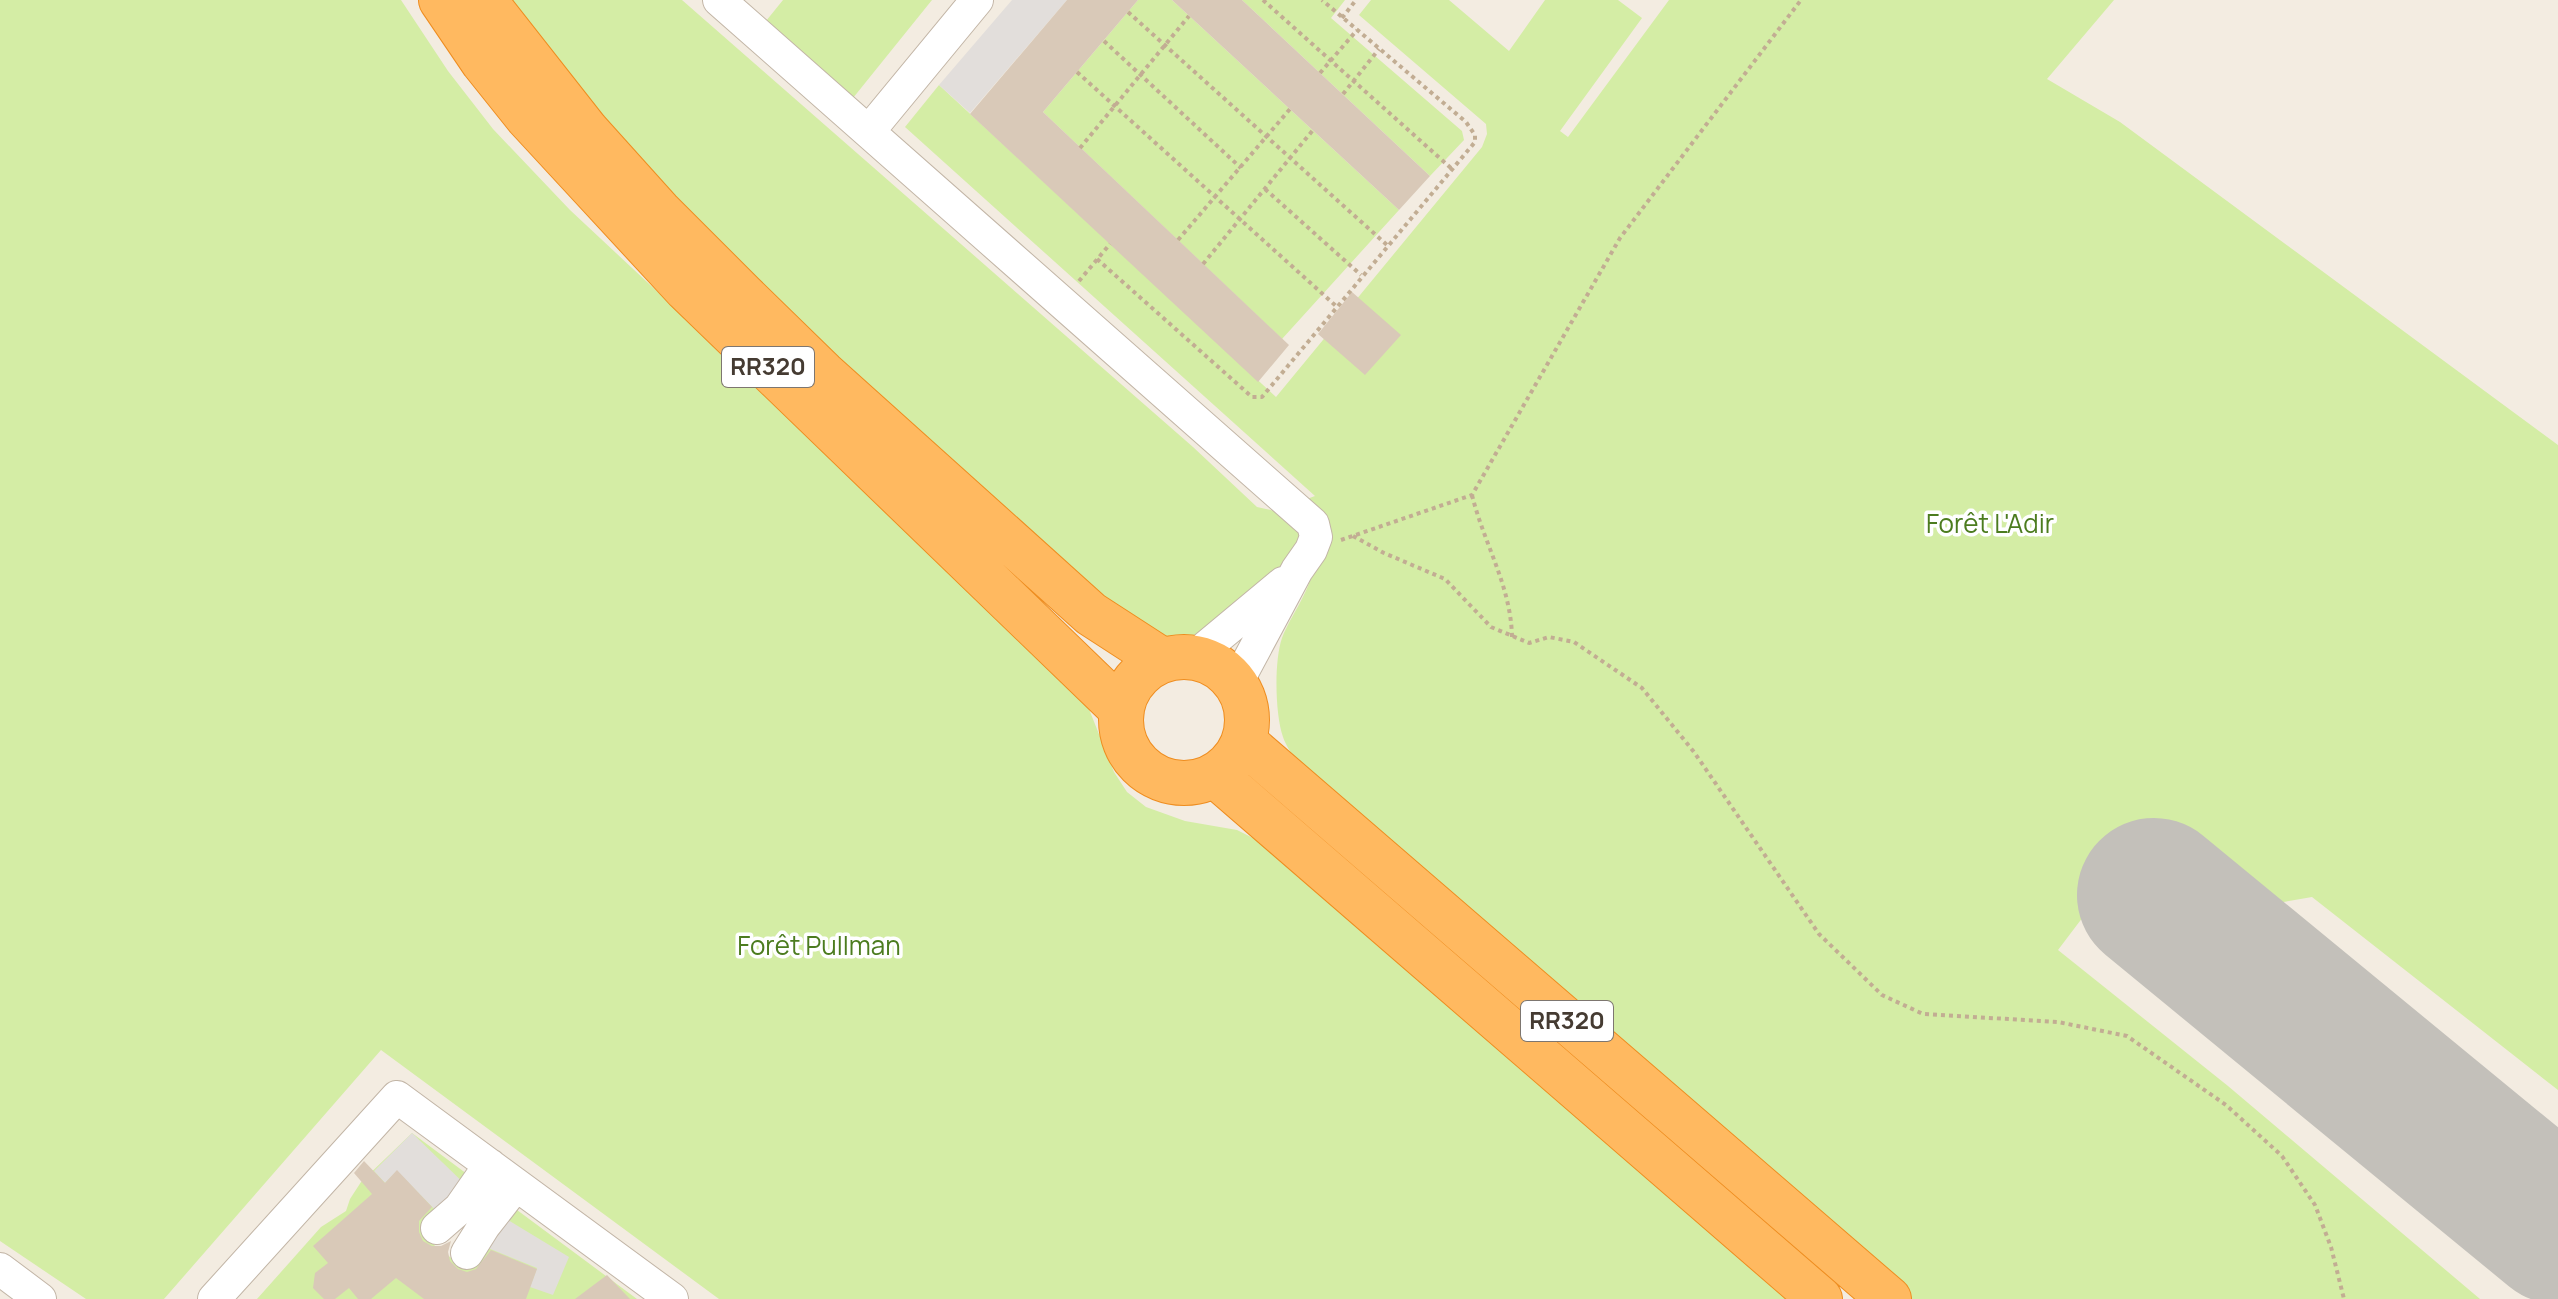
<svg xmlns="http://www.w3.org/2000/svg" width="2558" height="1299" font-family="Manrope,sans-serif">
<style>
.green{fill:#d4eda5}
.parking{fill:#e2dedb}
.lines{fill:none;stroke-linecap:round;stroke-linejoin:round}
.runway{stroke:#c3c0ba;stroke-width:154}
.building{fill:#d9c9b8}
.minor-casing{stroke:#c2b5a6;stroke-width:34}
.highway-casing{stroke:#ee8d20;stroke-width:46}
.path{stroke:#c2ad93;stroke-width:4;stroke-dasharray:4 4;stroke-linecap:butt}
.minor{stroke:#fff;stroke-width:32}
.highway{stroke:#ffb960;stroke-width:44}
.labels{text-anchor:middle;stroke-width:7;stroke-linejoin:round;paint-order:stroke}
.shield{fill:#fff;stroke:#7d7670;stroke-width:2}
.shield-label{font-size:24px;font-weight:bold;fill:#453b32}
.park-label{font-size:26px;fill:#4c7c1f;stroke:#fff}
</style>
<rect width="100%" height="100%" fill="#f3ece1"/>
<path class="green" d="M0,0H401L448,71L493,129L570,210L1046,655L1085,699L1114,772L1127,792L1146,807L1185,821L1237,830L1267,845L1796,1299H719L381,1050L164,1299H86L0,1241Z
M504,0H682L1193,447L1257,507L1275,511L1315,496L905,127L939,85L1276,397L1482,147L1487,134L1486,124L1359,15L1371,0H1449L1509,51L1545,0H1618L1642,18L1560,131L1568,137L1669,0H2114L2047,79L2120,122L2558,445V1090L2312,897L2249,908L2192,888L2125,900L2083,917L2058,950L2228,1086L2480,1299H1909L1297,764C1293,755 1286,746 1283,737C1275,714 1274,661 1282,638C1292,613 1310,592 1314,565L1187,639L1154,635L1119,617L795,323L601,116Z
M783,0H932L853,98L766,21Z
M1138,0H1172L1399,210L1282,339L1043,112Z
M1242,0H1345L1331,18L1462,131L1464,140L1430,176Z
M412,1133L471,1177L443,1233L434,1245L458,1263L488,1248L517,1210L637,1299H257L321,1227L346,1211L350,1199L361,1182Z"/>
<path class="parking" d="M1012,0H1067L970,113L939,85Z
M412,1133L472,1191L441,1216L397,1171L385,1183L374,1171Z
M495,1212L569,1257L553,1295L530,1287L537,1268L478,1244Z"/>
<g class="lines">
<path class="runway" d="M2154,895L2558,1227"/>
</g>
<path class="building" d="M1067,0H1138L1043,112L1289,345L1258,382L970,114Z
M1172,0H1242L1430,176L1399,210Z
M1352,292L1401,335L1365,375L1318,334Z
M364,1161L385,1183L397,1170L432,1207L419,1221V1232L423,1241L432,1246H441L451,1241L448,1252L450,1261L458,1269L467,1272L476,1269L491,1250L537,1269L526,1299H424L396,1278L371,1299H358L349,1288L335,1299H324L313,1288L315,1273L328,1263L313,1246L372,1194L354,1173Z
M607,1275L630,1299H575Z"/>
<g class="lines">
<defs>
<path id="minor" d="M719,0L1313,524L1316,537L1311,550L1297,570L1236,684
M869,131L977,0
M1194,657L1283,583
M437,1228L460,1208L490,1165
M467,1253L484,1226L516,1185
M0,1269L40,1299
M214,1299L397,1097L672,1299"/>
<path id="highway" d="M441,0L483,62L527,117L686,289L1122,710
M484,0L587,131L659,211L743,295L823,373L1091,614L1162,660
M1121 720a63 63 0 1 1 126 0a63 63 0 1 1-126 0Z
M1244,742L1889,1299
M1216,776L1820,1299"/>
</defs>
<use href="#minor" class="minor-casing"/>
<use href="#highway" class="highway-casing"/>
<path class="path" d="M1263,0L1452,169
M1128,12L1387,245
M1342,18L1356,0
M1104,41L1241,168
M1077,72L1336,306
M1320,73L1357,30
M1343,94L1379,49
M1080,148L1189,16
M1265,189L1361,275
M1178,240L1290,109
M1097,259L1252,397H1262L1475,142V135L1466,122L1322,0
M1203,264L1313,130
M1079,281L1110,244
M1472,495C1484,544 1511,586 1512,637
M1353,536L1384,553L1445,579L1491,627L1529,643L1549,637L1574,642L1642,688L1694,752L1819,934L1882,995L1923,1014L2058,1022L2127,1036L2226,1105L2282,1156L2315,1205L2331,1247L2344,1299
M1341,540L1472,495L1620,238L1801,0"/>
<use href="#minor" class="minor"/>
<use href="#highway" class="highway"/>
</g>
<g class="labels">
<g class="shield">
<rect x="722" y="347" width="92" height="40" rx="6"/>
<rect x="1521" y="1001" width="92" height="40" rx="6"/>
</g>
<g class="shield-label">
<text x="768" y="375">RR320</text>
<text x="1567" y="1029">RR320</text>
</g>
<g class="park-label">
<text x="1990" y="533">Forêt L'Adir</text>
<text x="819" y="955">Forêt Pullman</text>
</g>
</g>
</svg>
